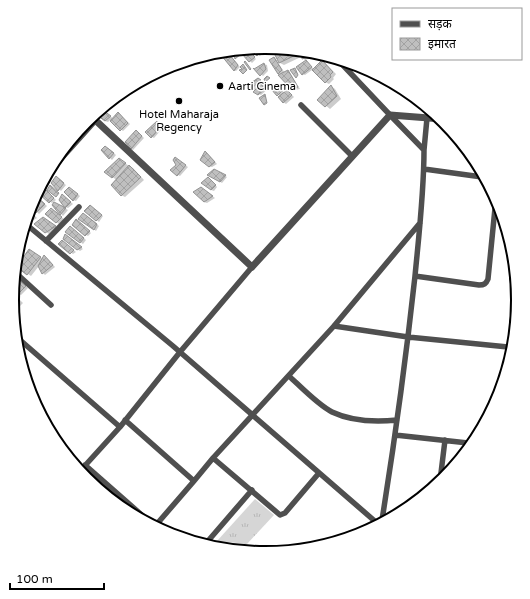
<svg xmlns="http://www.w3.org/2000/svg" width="530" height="599" font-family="'Varela Round','Noto Sans Devanagari',sans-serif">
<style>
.grass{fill:url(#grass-tufts)}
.shadow{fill:#0003}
.building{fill:url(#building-cross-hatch);stroke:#939393}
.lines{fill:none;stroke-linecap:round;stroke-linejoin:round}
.minor{stroke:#4f4f4f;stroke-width:5.5}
.tertiary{stroke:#4f4f4f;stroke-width:7}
.poi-dot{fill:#000;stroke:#fff;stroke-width:1.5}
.labels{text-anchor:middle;stroke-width:3;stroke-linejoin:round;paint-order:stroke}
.poi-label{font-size:11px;fill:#000;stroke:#fff;text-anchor:start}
.rim{fill:none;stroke:#000;stroke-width:2}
</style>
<defs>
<pattern id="grass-tufts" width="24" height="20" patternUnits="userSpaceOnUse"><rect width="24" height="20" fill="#d6d6d6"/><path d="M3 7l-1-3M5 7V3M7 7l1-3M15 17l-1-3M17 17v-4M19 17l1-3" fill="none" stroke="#b6b6b6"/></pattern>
<pattern id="building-cross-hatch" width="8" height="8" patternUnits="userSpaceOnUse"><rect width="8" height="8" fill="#bfbfbf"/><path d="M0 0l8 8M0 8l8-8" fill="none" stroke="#a2a2a2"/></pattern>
</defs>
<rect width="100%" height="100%" fill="#fff"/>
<path class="grass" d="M255,499L274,515L247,544L217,541Z"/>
<path class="shadow" d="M261,47H266L263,50Z
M257,48L262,53L260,56L252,49Z
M271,48L277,49V50L279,49L312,56L313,57L305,60L303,58V56L284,65L280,63L276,51Z
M248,51L256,59L252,63L244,55Z
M229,54L240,67L236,71L234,70L222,55Z
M274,59L276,60L285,73L288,71L290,73L300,89L295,90L290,88L281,75L278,73Z
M306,62L314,69L322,62L326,64L336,74L333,78L334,79L329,84L325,82L312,70L305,75L303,74Z
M264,64L267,65L268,71L263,76L256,69Z
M258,79L263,82L260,85L268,89L261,95L255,92L256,91L252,88L250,85Z
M277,86L280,87L285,94L288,91L294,97L286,104L283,102L281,96L278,95Z
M331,86L335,89L341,99L330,109L319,100Z
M107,114L114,119L119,114L130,124L123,131L110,120L108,122L105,121Z
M157,122L159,123L161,130L154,138L152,137Z
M139,133L144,138L133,150L131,149Z
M108,148L116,155L112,160L102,150Z
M206,152L208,154L217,164L212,167L209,166Z
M176,159L188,167L180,176L178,175Z
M121,161L133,168L144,180L125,197L121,195L117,180L112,177Z
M215,170L227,177L222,183L209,175Z
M58,179L66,185L61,191L53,183Z
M211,180L217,187L214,191L211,190Z
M42,186L56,200L52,203L38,192Z
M72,190L80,196L76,201L73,200Z
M204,190L215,198L207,203L204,202Z
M36,196L47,206L39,214L31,206V202Z
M65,197L73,204L68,208L65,207Z
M55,203L68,210L63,216L61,214L53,205Z
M93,208L103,216L99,222L86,211Z
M30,211L37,218L32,221L28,218Z
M53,211L64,219L59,224L56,222Z
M86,215L99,226L96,231L80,218Z
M46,220L57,228L49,234L46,232Z
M78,222L91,233L88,236L86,235Z
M73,229L86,240L83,244L67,232Z
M67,237L83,249L80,251L77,249Z
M64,242L76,252L73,254L60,244Z
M22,247L26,250L22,251Z
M29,250L43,259L45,257L47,258L55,267L45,275L43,273L39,266L31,276L28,274L19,267V264Z
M23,284L28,288L21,295L19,294L15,288Z
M13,293L23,303L14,312L12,299Z"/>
<path class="building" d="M257,48L260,51L257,56L251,49Z
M278,49L300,53L279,63L273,51Z
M248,50L255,57L249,62L242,54Z
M238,52H239L241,54L235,59L234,55Z
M229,54L238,65L234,71L221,55Z
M302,54L311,56L302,59Z
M274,57L282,70L278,74L269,60Z
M306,60L312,67L302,75L296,67Z
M322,60L333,72L330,75L331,77L325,83L312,70Z
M245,61L251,69L250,70L244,62Z
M264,63L266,69L260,76L253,68L254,69Z
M243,64L247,70L243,74L239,70L242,69L240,67Z
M295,68L298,75L296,78L290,70Z
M288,70L298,87L292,90L291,88H290L278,75Z
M267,76L270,78L265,82L264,79Z
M258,78L261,80L251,89L248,85Z
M261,84L266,88L258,95L253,92Z
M277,85L282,91L277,96L271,89Z
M331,85L337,96L325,107L317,100Z
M287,90L292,95L283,103L278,97Z
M265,94L267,103L264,105L259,98Z
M104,111L111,116L105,121L98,116Z
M118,112L128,123L120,131L110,121Z
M157,121L159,129L151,138L145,132Z
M136,130L142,136L131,149L125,142Z
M105,146L114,153L109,159L101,150Z
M205,151L215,162L209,167L200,160Z
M175,157L186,165L177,176L170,170L176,165L173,160Z
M119,158L126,163L112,178L104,172Z
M129,165L141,177L121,196L111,185Z
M214,169L226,175L220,182L207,175Z
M56,176L64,183L58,191L51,183Z
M208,177L216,185L211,190L201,183Z
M50,185L59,193L56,197L47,190Z
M42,186L54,198L49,203L38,193Z
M69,187L78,194L73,201L64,192Z
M201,187L213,196L204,202L193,192Z
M62,194L71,202L65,208L59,200Z
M36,196L45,204L36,213L30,207L31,202Z
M54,202L66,208L60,215L52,205Z
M90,205L102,215L96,221L84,211Z
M51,208L62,217L56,223L45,214Z
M30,211L35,216L29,220H28Z
M83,213L97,224L94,230L78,219Z
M43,217L56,226L45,233L34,224Z
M76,219L90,231L85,236L72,225Z
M70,226L84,238L80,243L65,232Z
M65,234L82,247L77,250L63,239Z
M62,240L74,250L70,254L58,244Z
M29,249L41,257L27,275L18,268L20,262Z
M44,255L53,265L42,274L38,266Z
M20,281L26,286L18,294L14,289L15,287Z
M13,294L19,300L13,307L12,299Z"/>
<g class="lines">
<path class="minor" d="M339,61L390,115L424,150C424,192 419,234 415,276C406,358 395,439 382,520
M301,105L352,156
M424,150L427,118
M61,159L96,120
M424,169L482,177
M27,225L173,346L377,523
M46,241L79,207
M17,274L51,305
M415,276L479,285C484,285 486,284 488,279L496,198
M334,326L408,337L508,347
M20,340L120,427
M289,376C301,387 318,405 332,412C351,421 377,422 397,420
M125,420L194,481
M395,435L468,443
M213,458L280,515L285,513L319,473
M85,465L144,517
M81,470L120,427L180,352L252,267
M440,481L445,440
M156,525L194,481L213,458L334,326L420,223
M208,541L252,490"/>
<path class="tertiary" d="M92,117L252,267L390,115L442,119"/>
</g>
<g class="poi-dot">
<circle cx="220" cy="86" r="4"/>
<circle cx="179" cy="101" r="4"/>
</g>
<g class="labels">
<g class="poi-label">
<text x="228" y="90">Aarti Cinema</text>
<text x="179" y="118" text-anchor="middle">Hotel Maharaja<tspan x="179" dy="13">Regency</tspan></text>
</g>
</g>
<path d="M0 0H530V599H0ZM19 300a246 246 0 1 1 492 0a246 246 0 1 1-492 0Z" fill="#fff" fill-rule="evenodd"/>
<path class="rim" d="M19 300a246 246 0 1 1 492 0a246 246 0 1 1-492 0Z"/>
<rect x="392" y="8" width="130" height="52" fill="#ffffff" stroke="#999999"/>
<rect x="400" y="21" width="20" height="6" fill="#4f4f4f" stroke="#999999"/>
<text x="428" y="28" font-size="12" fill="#000000">सड़क</text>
<rect x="400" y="38" width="20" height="12" fill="url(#building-cross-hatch)" stroke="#999999"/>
<text x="428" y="48" font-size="12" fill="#000000">इमारत</text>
<path d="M10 583v6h94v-6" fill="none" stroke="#000000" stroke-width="2"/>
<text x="16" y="583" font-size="12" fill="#000000" stroke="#ffffff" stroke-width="3" paint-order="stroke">100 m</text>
</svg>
